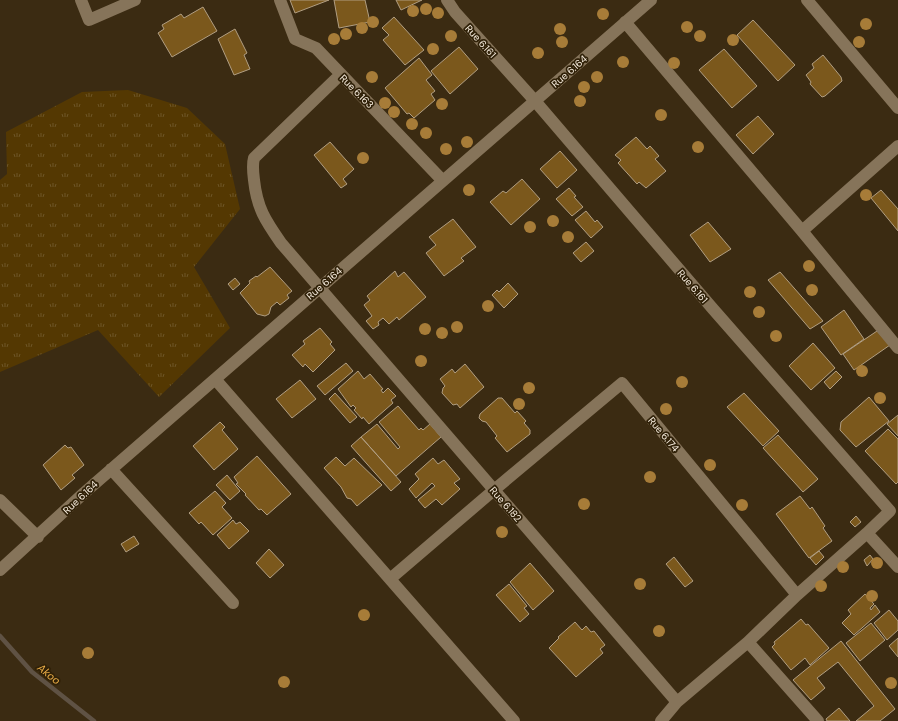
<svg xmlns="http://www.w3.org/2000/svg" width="898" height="721" font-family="'DM Sans',sans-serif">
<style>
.grass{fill:url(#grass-tufts)}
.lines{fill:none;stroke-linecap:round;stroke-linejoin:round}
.stream{stroke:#5f5244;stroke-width:4.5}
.building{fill:#7b581c;stroke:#b19e82}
.street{stroke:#86745a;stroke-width:12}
.tree{fill:#a77c38}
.labels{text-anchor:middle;stroke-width:3.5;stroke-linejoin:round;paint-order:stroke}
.street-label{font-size:10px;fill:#f9efe1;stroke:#302108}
.water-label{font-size:11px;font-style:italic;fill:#f1b249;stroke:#302108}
</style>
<defs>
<pattern id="grass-tufts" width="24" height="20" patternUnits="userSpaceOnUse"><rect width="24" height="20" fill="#543802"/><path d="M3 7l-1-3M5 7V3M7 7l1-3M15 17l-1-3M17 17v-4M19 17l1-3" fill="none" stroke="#6d5527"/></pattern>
</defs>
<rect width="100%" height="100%" fill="#3b2b12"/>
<path class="grass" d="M128,90L187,108L225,144L240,209L194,267L230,328L159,397L98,330L0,372V180L7,174L6,132L82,92Z"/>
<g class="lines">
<path class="stream" d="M0,636L32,672L94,721"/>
</g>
<path class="building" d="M290,0H329L295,13Z
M334,0H365L370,22L339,28Z
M396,0H422L401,10Z
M203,7L217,31L172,57L158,33L164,29L162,25L181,14L184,18Z
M394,17L424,50L405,65L383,40L389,35L382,28Z
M753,20L795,65L778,81L737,35Z
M235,29L247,53L244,55L250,69L234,75L218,39Z
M459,47L478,69L450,94L431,71Z
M724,49L757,86L732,108L699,70Z
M823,55L841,77L842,81L825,96L822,97L810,84L811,82L806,75L814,68L812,64Z
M419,58L432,75L426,80L435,91L431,94L435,100L414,118L409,113L407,114L385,88Z
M758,116L774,134L753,154L736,135Z
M636,137L647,149L650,146L659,156L655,159L666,171L646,188L639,182L637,184L618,163L621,160L615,155Z
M330,142L354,169L343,179L347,184L341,188L314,155Z
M560,151L577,170L557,188L540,169Z
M522,179L540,199L511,225L490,202L503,191L506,193Z
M569,188L576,196L574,197L583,207L572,216L556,199Z
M881,190L898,209V231L871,198Z
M586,211L595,222L597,220L603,227L591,238L575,220Z
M453,219L476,247L461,258L464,261L444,276L426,253L436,245L429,237Z
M708,222L731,249L710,262L690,235Z
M586,242L594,251L581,262L573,253Z
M270,267L292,291L287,295L289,298L280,305L277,302L271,307L269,314L265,316L257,314L240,293L250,283L249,281L256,276L257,277Z
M395,271L398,277L404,272L426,297L399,320L397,317L389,324L383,318L378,322L379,325L373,329L366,321L372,316L364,305L370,300L367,296Z
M780,272L823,321L810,329L768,280Z
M235,278L240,284L233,290L228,284Z
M508,283L518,294L504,308L492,295L497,290L499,292Z
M844,310L864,339L841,355L821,327Z
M320,328L332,342L330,344L335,350L313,372L305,364L303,367L292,355L305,344L303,341Z
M877,331L890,345L854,370L843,354Z
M813,343L835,368L811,390L789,366Z
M346,363L353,371L325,395L317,386Z
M465,364L484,387L460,408L457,404L453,405L442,393L443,388L445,386L440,379L452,369L455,373Z
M358,371L364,379L370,374L383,389L381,390L383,393L388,388L396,396L391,400L393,403L369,424L363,417L362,419L354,410L356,408L353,405L351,407L338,389Z
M836,371L842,377L830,389L824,382Z
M300,380L316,399L292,418L276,399Z
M335,393L357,417L350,423L329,399Z
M744,393L779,431L763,446L727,407Z
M869,397L889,421L856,447L840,430L841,422Z
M498,398H502L515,413L517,411L526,421L524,423L530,430V434L507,452L495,438L497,436L486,422L482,421L479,418L480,414Z
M398,406L419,430L421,428L423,430L430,424L441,437L396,476L361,437L377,424L398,449L400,447L379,422Z
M898,415V436L887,424Z
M220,422L225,427L222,430L238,449L214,470L193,446Z
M888,429L898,439V482L896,484L865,451Z
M778,435L818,479L803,492L763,448Z
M361,437L401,482L391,491L351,446Z
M65,445L68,448L71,447L84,465L72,475L75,478L61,490L43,465Z
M257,456L291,494L267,515L261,509L259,510L245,495L246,494L236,484L238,483L234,477Z
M336,457L345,466L354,458L382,485L357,506L351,499L347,498L341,487L324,468Z
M433,458L438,464L444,460L460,479L454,483L460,489L442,505L436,499L425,508L418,500L435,486L432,483L416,498L409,489L419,479L415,474Z
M227,475L240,491L230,500L216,485Z
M215,491L226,503L222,507L232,518L213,535L201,522L199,524L189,513Z
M800,496L810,509L812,507L825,526L823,528L832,541L809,558L776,514Z
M856,516L861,522L855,527L850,522Z
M233,520L236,524L240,522L249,531L229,549L217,535Z
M134,536L139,544L126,552L121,544Z
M269,549L284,565L270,578L256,563Z
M819,551L824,557L816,565L810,558Z
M870,555L873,559L867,566L864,560Z
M674,557L693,581L685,587L666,564Z
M530,563L554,591L533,610L510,582Z
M509,584L527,606L524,608L529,614L520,622L496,595Z
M865,594L874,604L870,608L871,610L875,605L880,612L854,635L842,623L851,614L848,610Z
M889,610L898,621V630L887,640L874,623Z
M801,619L806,625L808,624L829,648L810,665L805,658L791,670L772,647L775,644L774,642Z
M575,622L582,630L586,626L591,632L594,631L605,645L600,649L603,653L576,677L549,648L559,638L558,637Z
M871,623L885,640L860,661L846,643Z
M898,638V657L889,646Z
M841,641L895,709L880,721H856L874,706L838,662L817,678L825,688L811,700L793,680Z
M839,708L850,721H827L826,719Z"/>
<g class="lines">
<path class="street" d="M81,0L89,20L135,0
M280,0L295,39L316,48L443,181
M447,0L455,12L535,101L713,309L890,511L867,533L898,567
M807,0L898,108
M625,22L802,231L898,348
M341,74L254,158C252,165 253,172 254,180C257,208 265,220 281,243L677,702L661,721
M802,231L898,146
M215,379L514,721
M111,469L233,603
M0,500L38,537
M0,570L84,493L651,0
M390,579L494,490L622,383L797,595L748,642L677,702
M797,595L867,533
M748,642L818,721"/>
</g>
<g class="tree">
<circle cx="426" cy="9" r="6"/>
<circle cx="413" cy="11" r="6"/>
<circle cx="438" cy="13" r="6"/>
<circle cx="603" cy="14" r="6"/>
<circle cx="373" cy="22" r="6"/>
<circle cx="866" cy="24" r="6"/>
<circle cx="687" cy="27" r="6"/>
<circle cx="362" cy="28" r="6"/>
<circle cx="560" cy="29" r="6"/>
<circle cx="346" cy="34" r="6"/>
<circle cx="451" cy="36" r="6"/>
<circle cx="700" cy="36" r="6"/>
<circle cx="334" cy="39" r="6"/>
<circle cx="733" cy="40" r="6"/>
<circle cx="562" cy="42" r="6"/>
<circle cx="859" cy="42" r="6"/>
<circle cx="433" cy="49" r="6"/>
<circle cx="538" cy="53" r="6"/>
<circle cx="623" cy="62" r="6"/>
<circle cx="674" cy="63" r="6"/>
<circle cx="372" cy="77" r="6"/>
<circle cx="597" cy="77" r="6"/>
<circle cx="584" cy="87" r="6"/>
<circle cx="580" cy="101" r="6"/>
<circle cx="385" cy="103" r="6"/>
<circle cx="442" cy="104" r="6"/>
<circle cx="394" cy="112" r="6"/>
<circle cx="661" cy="115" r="6"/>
<circle cx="412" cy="124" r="6"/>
<circle cx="426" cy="133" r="6"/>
<circle cx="467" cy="142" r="6"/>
<circle cx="698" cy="147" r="6"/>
<circle cx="446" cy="149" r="6"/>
<circle cx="363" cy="158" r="6"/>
<circle cx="469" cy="190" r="6"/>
<circle cx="866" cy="195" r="6"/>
<circle cx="553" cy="221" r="6"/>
<circle cx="530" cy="227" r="6"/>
<circle cx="568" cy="237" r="6"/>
<circle cx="809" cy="266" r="6"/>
<circle cx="812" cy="290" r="6"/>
<circle cx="750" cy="292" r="6"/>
<circle cx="488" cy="306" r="6"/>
<circle cx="759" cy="312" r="6"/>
<circle cx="457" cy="327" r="6"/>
<circle cx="425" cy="329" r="6"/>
<circle cx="442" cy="333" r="6"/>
<circle cx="776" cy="336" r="6"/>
<circle cx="421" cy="361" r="6"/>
<circle cx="862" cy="371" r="6"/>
<circle cx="682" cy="382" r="6"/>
<circle cx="529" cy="388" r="6"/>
<circle cx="880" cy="398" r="6"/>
<circle cx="519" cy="404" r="6"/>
<circle cx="666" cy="409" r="6"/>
<circle cx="710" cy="465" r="6"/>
<circle cx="650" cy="477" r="6"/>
<circle cx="584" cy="504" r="6"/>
<circle cx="742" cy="505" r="6"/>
<circle cx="502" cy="532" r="6"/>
<circle cx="877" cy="563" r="6"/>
<circle cx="843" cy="567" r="6"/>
<circle cx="640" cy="584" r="6"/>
<circle cx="821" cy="586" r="6"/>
<circle cx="872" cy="596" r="6"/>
<circle cx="364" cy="615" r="6"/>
<circle cx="659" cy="631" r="6"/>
<circle cx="88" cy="653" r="6"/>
<circle cx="284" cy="682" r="6"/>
<circle cx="891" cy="683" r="6"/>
</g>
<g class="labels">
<g class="street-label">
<text transform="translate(481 41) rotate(48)" y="4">Rue 6.161</text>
<text transform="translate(569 71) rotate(-41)" y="4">Rue 6.164</text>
<text transform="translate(357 91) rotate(45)" y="4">Rue 6.163</text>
<text transform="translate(324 283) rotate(-41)" y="4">Rue 6.164</text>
<text transform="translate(693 286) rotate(49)" y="4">Rue 6.161</text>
<text transform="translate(664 434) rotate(50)" y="4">Rue 6.174</text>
<text transform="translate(80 497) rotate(-43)" y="4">Rue 6.164</text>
<text transform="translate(506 504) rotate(49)" y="4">Rue 6.182</text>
</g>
<g class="water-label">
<text transform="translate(49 674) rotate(39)" y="4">Akoo</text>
</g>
</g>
</svg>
